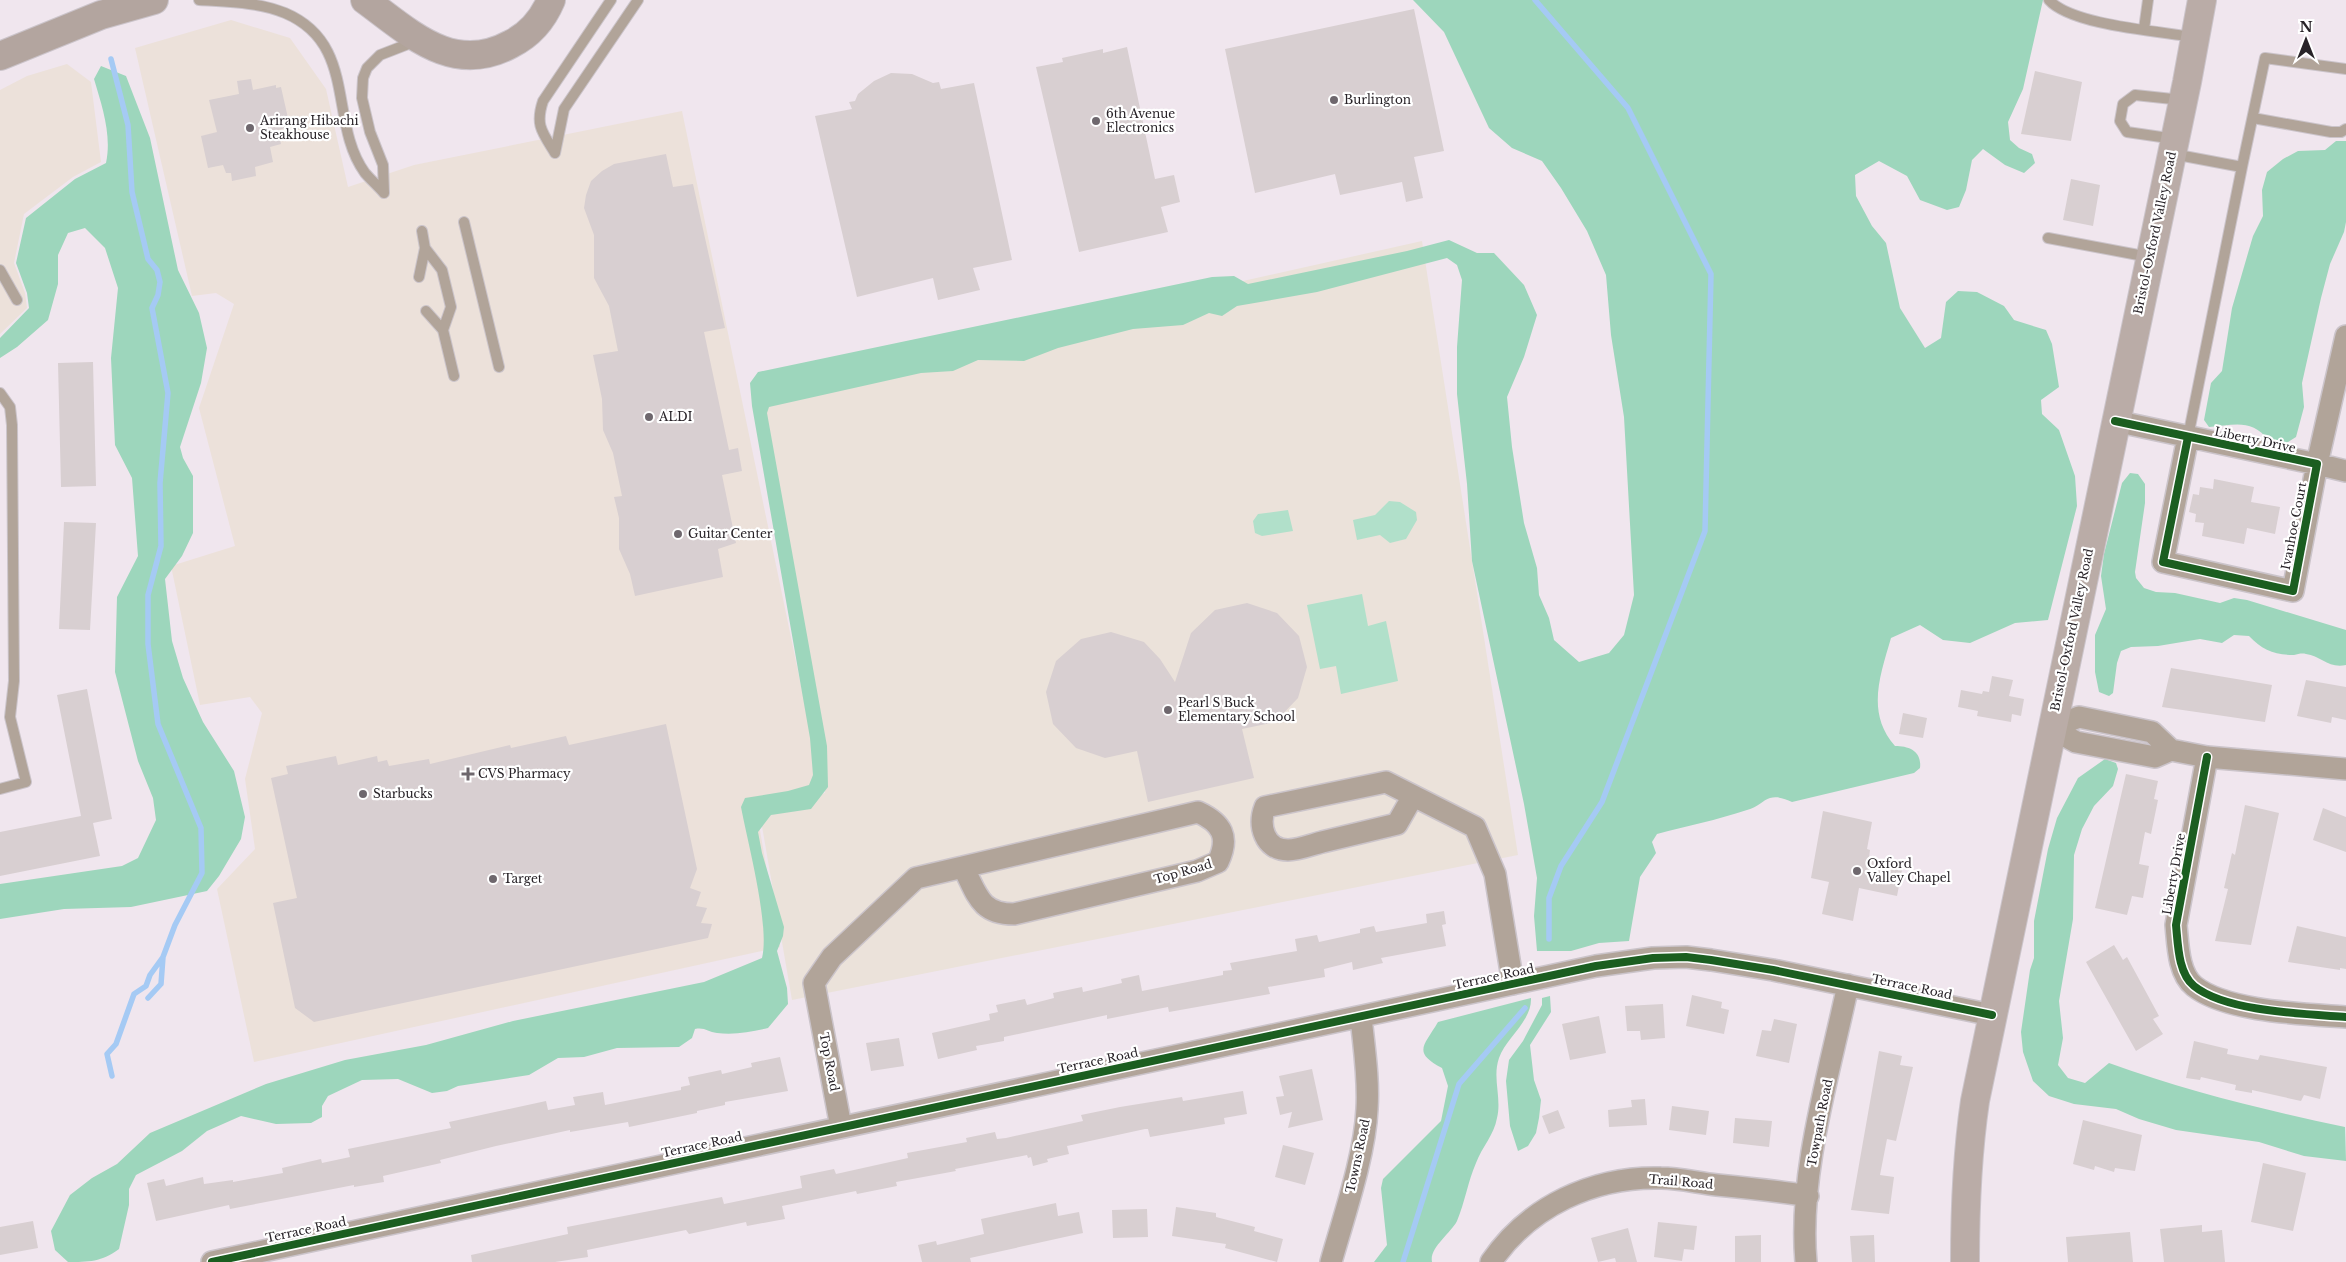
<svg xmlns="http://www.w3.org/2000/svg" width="2346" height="1262" font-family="'Libre Baskerville',serif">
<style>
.commercial{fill:#ece1da}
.education{fill:#ebe2da}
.green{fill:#b1e0ca}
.forest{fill:#9dd6bc}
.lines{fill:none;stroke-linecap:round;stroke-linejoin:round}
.stream{stroke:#a5caf4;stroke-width:5.5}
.building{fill:#d8cfd1}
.service-casing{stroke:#cbc4ca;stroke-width:12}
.minor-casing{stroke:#cbc4ca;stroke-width:24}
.secondary-casing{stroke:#cbc4ca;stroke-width:30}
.primary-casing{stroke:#cbc4ca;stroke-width:30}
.service{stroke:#b1a499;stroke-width:10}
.minor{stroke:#b1a499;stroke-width:21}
.secondary{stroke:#baaca7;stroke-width:28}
.primary{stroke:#b3a59f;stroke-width:28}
.cycleway-casing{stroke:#fff;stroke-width:11}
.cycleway{stroke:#1b5e20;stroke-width:8}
.poi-dot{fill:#6e676d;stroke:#fff;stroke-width:2}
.labels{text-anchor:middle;stroke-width:4.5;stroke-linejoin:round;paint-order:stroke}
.poi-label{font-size:12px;fill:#282328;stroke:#fff;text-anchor:start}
.street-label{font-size:12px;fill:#282328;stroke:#fff}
</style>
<rect width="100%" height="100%" fill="#f0e6ee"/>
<path class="commercial" d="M231,20L290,38L326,89L348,187L414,165L682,111L823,792L756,807L780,947L254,1062L217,889L255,849L245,779L262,713L250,697L200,705L171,566L235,546L199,408L234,304L216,293L192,296L135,48Z
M67,64L91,82L101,162L73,177L24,214L14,263L25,293L27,308L0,334V90L27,76Z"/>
<path class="education" d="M1422,241L1518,855L792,1000L759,809L825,793L760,389Z"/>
<path class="green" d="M1389,501L1400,502L1416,512L1417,520L1406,539L1390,543L1380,535L1357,540L1353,520L1375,515Z
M1288,510L1293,531L1262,536L1255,533L1253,521L1258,514Z
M1362,594L1368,626L1386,621L1398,681L1341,694L1336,666L1320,669L1307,605Z"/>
<path class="forest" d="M1413,0H2043L2023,89L2008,122L2010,140L2019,148L2032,154L2035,163L2024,173L2005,165L1983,149L1972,160L1966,190L1959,207L1947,210L1920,200L1907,176L1879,161L1855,175L1856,196L1872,226L1886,243L1900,308L1925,348L1941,338L1946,302L1958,291L1977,292L2004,306L2014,320L2046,330L2052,344L2059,387L2041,400L2042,414L2059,430L2075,476L2077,506L2048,620L2015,623L1970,643L1943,640L1920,625L1891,638C1880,676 1866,713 1895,746C1909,746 1922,751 1920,768L1914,773L1792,802C1785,799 1778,796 1770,798C1763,800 1758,807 1747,810C1717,820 1687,826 1657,834L1652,842L1656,853L1640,877L1629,941L1599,943L1571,951H1537L1534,916L1537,878L1524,804L1472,561L1467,484L1457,394V347L1462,280L1457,265L1447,258L1317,292L1237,306L1222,316L1209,313L1183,325L1133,329L1058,348L1024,361L978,360L953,371L921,373L769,407L767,413L827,746L828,787L811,809L771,815L758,832L762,853L784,927L783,936L777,951L787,988L788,1004L768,1028C751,1032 735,1035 717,1033C708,1032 705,1027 695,1029L692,1038L679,1047L617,1048L584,1057L558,1058L529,1075L458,1086L447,1091L432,1093L398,1079L362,1080L328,1096L322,1106V1117L311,1123L276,1124L241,1116L207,1131L182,1151L136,1175L129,1189V1205L119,1249C102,1262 88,1262 68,1262L55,1250L51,1231L70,1195L92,1178L117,1164L150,1133L266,1084L345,1060L426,1045L513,1021L704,982L762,958C770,926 748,844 741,807L745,798L788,791L809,785L813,775L810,738L752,406L750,383L758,372L1212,277L1234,276L1248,284L1407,251L1449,240L1477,253H1494L1524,285L1537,315L1524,357L1507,397L1512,447L1524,523L1537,568L1539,595L1549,618L1554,640L1579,662L1609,653L1624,635L1634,595L1624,417L1611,335L1606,275L1587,231L1561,188L1542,161L1512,148L1489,128L1444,32Z
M101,66L126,76L150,138L178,270L199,313L207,348L201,383L180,447L183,458L193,476V533L182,556L165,579L172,641L183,678L203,722L234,771L245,817L241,839L219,876L207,891L131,907L64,909L0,919V884L122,866L138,858L156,820L153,798L138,761L115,672L117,597L138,556L132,478L115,445L111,358L118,288L105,248L85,228L68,233L58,255V284L48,320L17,347L0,358V338L29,308L27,293L16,263L26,218L75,179L106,163C112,135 102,106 94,79Z
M2336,141H2346V222L2344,232L2330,264L2321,298L2302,383L2304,407L2296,437L2285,444L2269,441C2252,418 2234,425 2209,427L2204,420L2211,383L2222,371L2232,308L2253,236L2263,216L2262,190L2267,172L2283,159L2298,151L2325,150Z
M2130,473L2138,474L2145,484V503L2135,572L2136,578L2144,588L2156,592L2175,593L2220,603L2234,598L2247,600L2346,630V665C2329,669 2321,656 2306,654C2302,653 2298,654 2294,655C2275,655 2262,650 2249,636L2234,635L2222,643L2200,639L2158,646L2131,647L2121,651L2117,663L2113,693L2109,696L2099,692L2095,672V635L2106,609L2101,576L2104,554L2122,483Z
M2105,759L2116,763L2118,769L2113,786L2094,806L2082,829L2074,855L2073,919L2059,1001L2063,1038L2058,1065L2068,1078L2085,1083L2109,1063C2186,1091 2265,1110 2345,1127L2346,1161L2304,1156L2259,1142L2176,1130L2139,1119L2116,1109L2074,1104L2049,1096L2033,1081L2023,1052L2021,1032L2030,970L2034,958V921L2048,849L2057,818L2078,778Z
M1550,996L1551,1012L1530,1045L1534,1080L1541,1100L1539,1118L1536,1133L1528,1146L1518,1151L1510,1126L1506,1081L1509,1060L1523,1041L1542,1005V998Z
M1531,998C1532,1021 1506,1038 1499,1058C1492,1078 1502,1098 1497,1118C1494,1135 1482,1147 1476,1163C1468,1181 1465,1202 1457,1221C1451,1233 1429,1248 1432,1262H1374L1387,1245L1381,1188L1383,1179L1441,1121L1448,1086L1442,1068C1412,1052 1424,1046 1438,1022Z"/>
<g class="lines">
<path class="stream" d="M1535,0L1628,108L1711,274L1705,531L1602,802L1561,866L1549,898V939
M111,59L128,125L132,192L148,259L157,270L160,282L158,295L152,308L168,393L160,483L161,546L148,595V644L158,724L201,828L202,873L175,925L163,957L150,975L146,986L134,994L116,1044L107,1054L112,1076
M148,998L161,984L163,957
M1403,1262L1459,1084L1525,1008"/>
</g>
<path class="building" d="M1414,9L1444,151L1414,157L1423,198L1406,202L1402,182L1340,195L1335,174L1255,193L1225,49Z
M1127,47L1155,179L1174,175L1180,202L1161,207L1168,232L1079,252L1036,67L1063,62L1062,58L1103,49V53Z
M2035,71L2082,82L2071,141L2021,134Z
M891,73L912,74L933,83L939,82L941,89L974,83L1012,260L973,268L980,290L938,300L933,278L857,297L815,116L852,109L849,102L855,101L858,94L874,81Z
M251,79L253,90L276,85V88L281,87L290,127L278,130L281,144L270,147L273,162L255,167L256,176L232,181L231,173H226L223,165L208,168L201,136L217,132L209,100L239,94L237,81Z
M666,154L673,187L693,184L725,328L704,332L729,450L738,448L742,471L722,475L736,543L718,549L723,577L635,596L630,574L619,549V518L614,497L622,496L613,453L603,430L602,399L593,355L618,351L609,306L594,278V235L584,208L586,195L591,181L602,171L614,164Z
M2071,179L2100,185L2093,226L2063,220Z
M93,362L96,486L61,487L58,363Z
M2214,479L2254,487L2251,502L2280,507L2275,534L2247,528L2244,544L2202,536L2204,523L2195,522L2196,514L2189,512L2193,494L2199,495L2200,487L2213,489Z
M64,522L96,523L90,630L59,629Z
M1247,603L1277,613L1299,636L1307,667L1298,698L1275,722L1242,729L1254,778L1148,802L1137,751L1105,758L1076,748L1053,724L1046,692L1056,661L1081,639L1111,632L1144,642L1160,659L1175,682L1191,633L1215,610Z
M2171,668L2272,685L2265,722L2162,707Z
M1992,676L2013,680L2009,696L2024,699L2021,716L2012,714L2011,722L1977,716L1978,711L1958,707L1961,690L1982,694L1983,691L1989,692Z
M2306,680L2346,687V720L2332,717L2331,723L2297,716Z
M87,689L112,819L93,823L100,856L0,876V832L81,816L57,695Z
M1903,713L1927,718L1923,738L1899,734Z
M666,724L697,869L690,888L701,892L696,906L707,908L701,923L712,924L708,938L314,1022L295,1008L273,903L297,898L271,778L288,774L286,766L336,756L338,765L377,756L378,762L387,760L389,766L429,759L430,764L510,745L511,748L566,736L569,745Z
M2126,774L2158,781L2154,799L2158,800L2151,834L2145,832L2139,864L2149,866L2143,898L2132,896L2127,915L2095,908Z
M2245,805L2279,813L2251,945L2215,941L2228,889L2224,888L2232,853L2235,855Z
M2323,808L2346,817V852L2313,840Z
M1823,811L1872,822L1867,849L1870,850L1869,858L1903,865L1897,896L1859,888L1853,921L1822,914L1829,882L1811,878Z
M1444,911L1446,924L1442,925L1446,946L1381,958L1383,963L1353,970L1352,962L1324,969L1325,977L1268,987L1270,994L1169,1012L1168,1007L1107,1019V1015L1004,1037V1041L976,1046L977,1050L938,1059L932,1033L990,1020L989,1014L998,1012L996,1005L1025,999L1027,1005L1054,998L1053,993L1082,987L1083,992L1122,983L1121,979L1139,975L1142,991L1223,975V971L1232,970L1230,963L1297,951L1295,939L1317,935L1319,942L1360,933V929L1374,926L1376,932L1427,923L1426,914Z
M2297,926L2346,937V969L2340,968V970L2288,962Z
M2114,945L2123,960L2127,957L2159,1016L2153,1019L2163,1034L2136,1051L2086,962Z
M1692,995L1722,1002L1721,1008L1729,1010L1724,1034L1686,1026Z
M1663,1004L1665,1038L1641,1040L1640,1031H1627L1625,1006Z
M1599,1016L1606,1053L1570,1060L1562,1024Z
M1774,1019L1797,1024L1789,1063L1756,1056L1762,1030L1771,1031Z
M899,1038L904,1066L871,1071L866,1043Z
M2194,1041L2228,1049L2227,1054L2258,1060L2260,1055L2327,1067L2320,1099L2304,1095L2301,1101L2252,1090V1093L2235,1090L2236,1085L2201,1077L2200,1080L2186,1078Z
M1879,1051L1902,1056L1900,1065L1913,1067L1896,1141L1887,1139L1880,1175L1894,1177L1889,1214L1851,1210Z
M780,1057L788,1091L725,1102V1105L697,1111V1113L629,1127L628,1122L570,1132V1130L496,1146L440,1160L441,1163L383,1176L384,1182L354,1187V1185L230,1209L229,1205L156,1221L147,1183L164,1179L166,1186L203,1177L204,1184L233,1180V1182L283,1173L282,1168L321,1159L322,1163L350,1157L348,1149L451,1128L449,1122L546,1101L548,1110L575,1105L573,1097L603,1092L605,1105L681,1090V1087L690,1085L688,1077L721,1070L722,1074L752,1067L751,1063Z
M1312,1069L1323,1120L1288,1128L1292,1112L1280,1115L1276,1097L1284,1096L1279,1076Z
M1243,1091L1247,1114L1224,1118L1225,1124L1150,1137L1148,1129H1145L1067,1146L1069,1154L1047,1159L1048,1162L1033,1166L1031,1157L1028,1158L1027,1155L955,1169L956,1171L896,1182L897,1186L857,1194L856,1191L782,1206L785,1219L747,1226L746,1222L689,1234L686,1230L587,1250L588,1257L555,1262H472L471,1255L568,1234L567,1227L722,1197L724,1204L802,1188L800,1176L834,1169L836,1174L908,1158L907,1153L967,1142L966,1138L995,1132L997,1139L1006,1138L1083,1121L1081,1115L1120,1107L1182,1097L1183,1101Z
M1645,1099L1647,1125L1609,1127L1608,1110L1632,1107L1631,1100Z
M1672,1106L1709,1111L1706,1135L1669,1130Z
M1558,1110L1565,1128L1549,1134L1542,1116Z
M1735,1118L1772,1121L1769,1147L1733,1143Z
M2083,1120L2142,1135L2135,1171L2115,1168L2114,1172L2095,1166L2094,1170L2073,1164Z
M1283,1145L1314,1153L1305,1185L1275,1177Z
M2263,1163L2306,1173L2293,1231L2251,1222Z
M1056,1203L1058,1216L1079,1212L1083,1233L970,1258L971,1262H922L918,1245L936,1241L937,1245L984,1234L981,1219Z
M1176,1207L1216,1213V1217L1255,1227L1254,1231L1283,1239L1277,1262L1225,1248L1226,1244L1172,1236Z
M1147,1209L1148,1237L1113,1238L1112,1210Z
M33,1221L38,1248L0,1255V1227Z
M1658,1222L1697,1226L1694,1250L1684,1249L1682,1261L1654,1257Z
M2202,1225V1232L2222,1230L2225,1262H2164L2160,1229Z
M1628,1228L1637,1262H1616L1615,1258L1598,1262L1591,1238Z
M2130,1232L2133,1262H2068L2066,1237Z
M1761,1235V1262H1735V1236Z
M1874,1235L1875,1262H1852L1850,1236Z"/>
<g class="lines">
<defs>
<path id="service" d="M199,0C228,2 258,2 285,13C358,44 328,122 365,173C371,180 378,186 384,193
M2049,0C2071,25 2157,31 2193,37
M2144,29L2148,0
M2253,118L2331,132H2341L2346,129
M2175,139L2127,132L2120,121L2123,104L2135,95L2182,100
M555,153C542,132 535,125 543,101L611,0
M555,153L564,109L638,0
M2173,154L2242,167L2265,58L2346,69
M384,193L383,165L370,132L362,98L363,78L367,68L380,55L416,41
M464,222L499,367
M2048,238L2149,257
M425,248L442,270L451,307L443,330
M0,270L17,300
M419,277L425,248L422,231
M426,311L443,330L454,376
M0,393L10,407L12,425L14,681L10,717L26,782L0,789
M2188,437L2242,167"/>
<path id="minor" d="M2346,336L2317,464L2346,471
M2115,421L2317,464L2293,591L2163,562L2188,437
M2051,728L2079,717L2152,732L2171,750
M2051,728L2076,742L2155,757L2171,750
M2171,750L2207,757L2346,769
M2207,757L2176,925C2178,944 2178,973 2194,986C2226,1012 2306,1014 2346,1017
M1413,796L1397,824C1372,830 1347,836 1322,842C1311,845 1298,850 1288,850C1264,850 1258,825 1265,807L1386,782L1475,827L1495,874L1513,984
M841,1127L814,983L832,957L916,878L1198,812C1222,823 1230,837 1218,862L1197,871L1014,914C979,914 977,893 963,867
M212,1262L1596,966L1653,958L1686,957L1711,960L1773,970L1992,1015
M1331,1262C1344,1216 1365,1155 1367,1109C1369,1078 1364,1048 1361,1017
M1491,1262C1529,1206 1594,1176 1661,1178C1680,1178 1698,1183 1717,1185C1748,1188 1778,1191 1808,1196
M1806,1262C1798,1174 1830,1071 1848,985"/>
<path id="secondary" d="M1965,1262C1965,1207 1967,1155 1975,1101L2187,82L2202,0"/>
<path id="primary" d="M365,0C410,33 453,76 511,44C529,35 543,19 551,0
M0,56L101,15L154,0"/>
</defs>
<use href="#service" class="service-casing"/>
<use href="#minor" class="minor-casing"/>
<use href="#secondary" class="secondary-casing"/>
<use href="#primary" class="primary-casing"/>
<use href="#service" class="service"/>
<use href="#minor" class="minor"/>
<use href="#secondary" class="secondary"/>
<use href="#primary" class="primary"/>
<defs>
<path id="cycleway" d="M2115,421L2317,464L2293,591L2163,562L2188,437
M2207,757L2176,925C2178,944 2178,973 2194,986C2226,1012 2306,1014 2346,1017
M212,1262L1596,966L1653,958L1686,957L1711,960L1773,970L1992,1015"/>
</defs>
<use href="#cycleway" class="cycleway-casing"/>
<use href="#cycleway" class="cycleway"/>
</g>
<g class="poi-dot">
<circle cx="1334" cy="100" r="5"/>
<circle cx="1096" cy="121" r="5"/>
<circle cx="250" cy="128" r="5"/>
<circle cx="649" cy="417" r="5"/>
<circle cx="678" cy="534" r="5"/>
<circle cx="1168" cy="710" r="5"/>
<path d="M465.5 766.5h5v5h5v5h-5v5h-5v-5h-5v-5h5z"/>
<circle cx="363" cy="794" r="5"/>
<circle cx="1857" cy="871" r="5"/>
<circle cx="493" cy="879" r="5"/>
</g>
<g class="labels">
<g class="poi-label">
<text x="1344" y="104">Burlington</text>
<text x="1106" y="118">6th Avenue<tspan x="1106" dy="14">Electronics</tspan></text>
<text x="260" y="125">Arirang Hibachi<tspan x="260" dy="14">Steakhouse</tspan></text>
<text x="659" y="421">ALDI</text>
<text x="688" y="538">Guitar Center</text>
<text x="1178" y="707">Pearl S Buck<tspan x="1178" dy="14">Elementary School</tspan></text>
<text x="478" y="778">CVS Pharmacy</text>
<text x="373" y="798">Starbucks</text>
<text x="1867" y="868">Oxford<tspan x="1867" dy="14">Valley Chapel</tspan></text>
<text x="503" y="883">Target</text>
</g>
<g class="street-label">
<text transform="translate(2155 233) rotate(-78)" y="4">Bristol-Oxford Valley Road</text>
<text transform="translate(2255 440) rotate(12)" y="4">Liberty Drive</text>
<text transform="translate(2294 526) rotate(-79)" y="4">Ivanhoe Court</text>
<text transform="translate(2072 630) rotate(-78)" y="4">Bristol-Oxford Valley Road</text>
<text transform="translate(1183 872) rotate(-16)" y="4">Top Road</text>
<text transform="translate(2174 874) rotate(-80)" y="4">Liberty Drive</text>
<text transform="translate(1494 977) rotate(-12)" y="4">Terrace Road</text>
<text transform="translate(1912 987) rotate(12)" y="4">Terrace Road</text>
<text transform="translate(1098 1061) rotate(-12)" y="4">Terrace Road</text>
<text transform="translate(829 1062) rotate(79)" y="4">Top Road</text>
<text transform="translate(1820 1123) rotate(-79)" y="4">Towpath Road</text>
<text transform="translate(702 1145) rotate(-12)" y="4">Terrace Road</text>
<text transform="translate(1358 1156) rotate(-78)" y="4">Towns Road</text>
<text transform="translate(1681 1182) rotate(5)" y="4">Trail Road</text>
<text transform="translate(306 1230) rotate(-12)" y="4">Terrace Road</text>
</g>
</g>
<g transform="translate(2306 40)" stroke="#ffffff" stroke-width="4" paint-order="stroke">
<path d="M0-4L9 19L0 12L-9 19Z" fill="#282328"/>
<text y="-8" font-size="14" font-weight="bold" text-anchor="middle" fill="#282328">N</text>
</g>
</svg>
